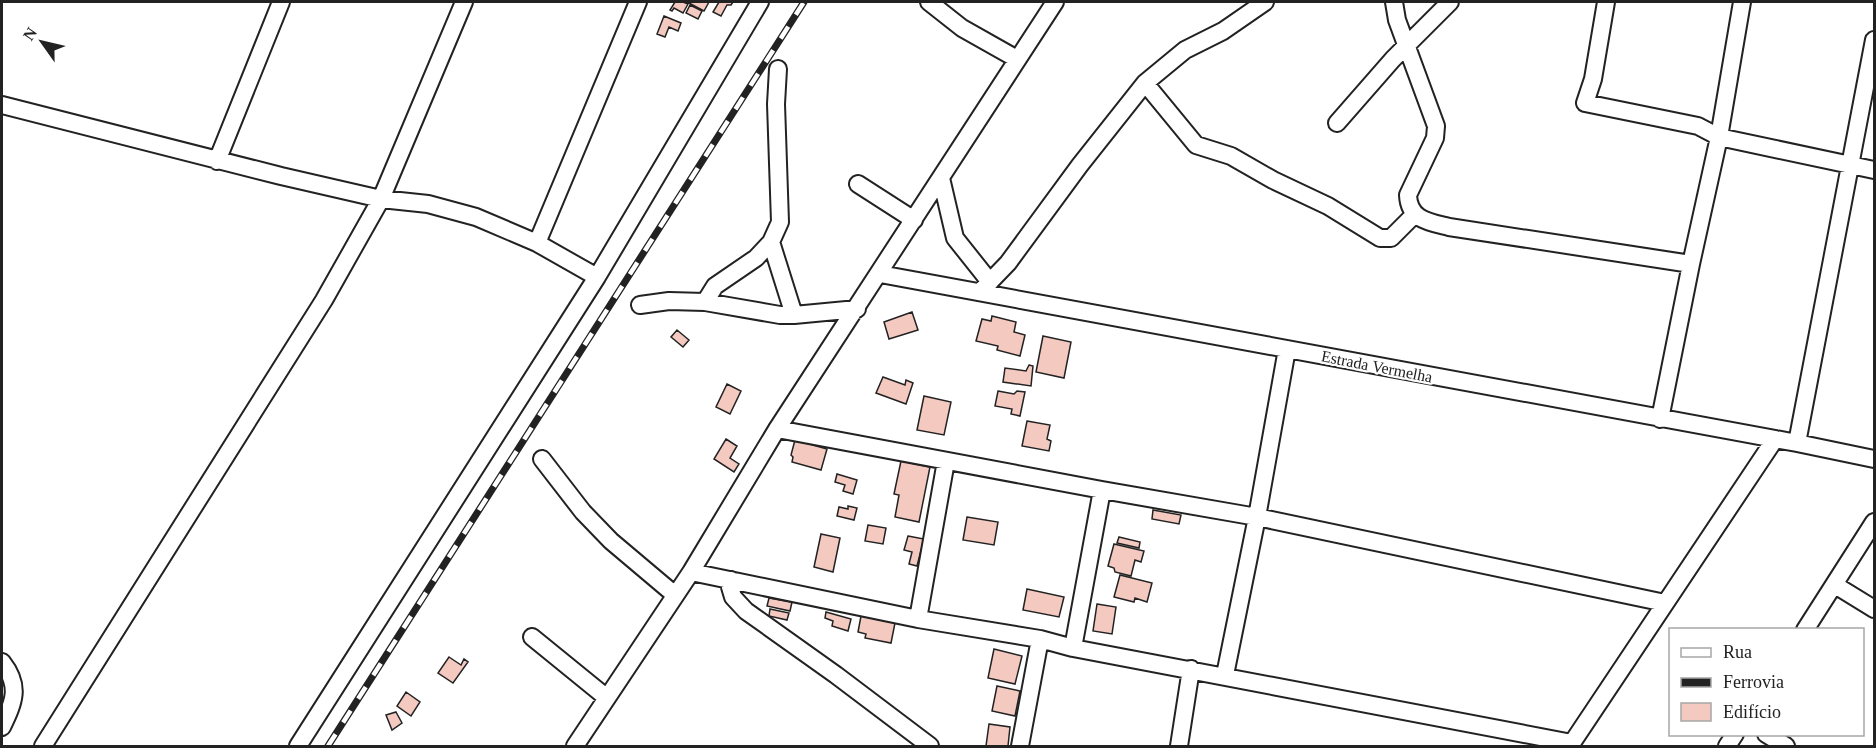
<svg xmlns="http://www.w3.org/2000/svg" width="1876" height="748" font-family="'Times New Roman',serif">
<style>
.building{fill:#f3c9c0;stroke:#222;stroke-width:1.5}
.lines{fill:none;stroke-linecap:round;stroke-linejoin:round}
.minor-casing{stroke:#222;stroke-width:20}
.minor{stroke:#fff;stroke-width:16}
.rail-casing{stroke:#222;stroke-width:7}
.rail{stroke:#fff;stroke-width:4.5;stroke-dasharray:14;stroke-linecap:butt}
.labels{text-anchor:middle;stroke-width:4.5;stroke-linejoin:round;paint-order:stroke}
.street-label{font-size:16px;fill:#222;stroke:#fff}
</style>
<rect width="100%" height="100%" fill="#fff"/>
<path class="building" d="M675,2H683L688,4L683,13L674,8L672,11L670,10Z
M687,2H709L704,11Z
M719,2H733L731,5H727L721,16L713,12Z
M690,5L702,11L698,19L686,13Z
M664,16L681,23L678,31L669,27L665,37L657,34Z
M912,312L918,330L889,339L884,322Z
M992,316L1016,322L1014,332L1025,335L1020,356L997,350L998,346L976,341L982,319L991,321Z
M677,330L689,340L683,347L671,337Z
M1043,336L1071,342L1064,378L1036,372Z
M1029,365L1033,366L1031,386L1003,382L1005,368L1026,371Z
M883,377L905,385L906,380L913,383L906,404L876,393Z
M727,384L741,391L730,414L716,407Z
M998,391L1014,394L1017,391L1025,392L1020,416L1011,414L1012,409L995,406Z
M924,396L951,402L944,435L917,430Z
M1027,421L1050,425L1047,439L1051,441L1049,451L1022,446Z
M726,439L737,446L730,458L739,464L734,472L714,459Z
M795,440L827,449L821,470L792,462L793,457L791,455Z
M901,461L930,467L919,522L895,517L899,495L894,494Z
M837,474L857,480L853,494L843,491L845,485L835,482Z
M848,506L857,508L854,520L837,516L839,507L848,509Z
M1153,510L1181,515L1179,524L1152,519Z
M967,517L998,522L994,545L963,540Z
M868,525L886,528L883,544L865,541Z
M821,534L840,538L833,572L814,567Z
M908,536L924,539L917,566L909,564L912,552L904,550Z
M1119,537L1140,542L1139,548L1117,543Z
M1114,544L1144,551L1141,562L1135,560L1131,576L1115,572L1114,568L1108,566Z
M1120,575L1152,583L1147,602L1135,598L1134,602L1114,597Z
M1027,589L1064,597L1059,617L1023,610Z
M769,598L792,602L790,611L767,606Z
M1097,604L1116,607L1112,634L1093,631Z
M770,609L789,613L787,620L769,616Z
M826,612L851,619L848,631L832,626L833,621L825,618Z
M861,616L895,623L891,643L865,638L866,634L858,632Z
M994,649L1022,656L1015,684L988,678Z
M449,657L461,665L464,659L468,662L453,683L438,673Z
M997,686L1020,691L1015,716L992,711Z
M406,692L420,702L411,716L397,706Z
M396,712L402,723L392,730L386,715Z
M989,724L1010,727L1008,746H986Z"/>
<g class="lines">
<defs>
<path id="minor" d="M929,2L962,28L1017,59
M1394,2L1397,20L1436,126L1435,138L1408,195C1409,220 1429,222 1449,227L1691,264
M1606,2L1593,79L1585,103L1698,126L1719,137L1874,170
M1145,83L1196,145L1231,156L1273,180L1328,206L1380,238H1391L1414,215
M2,105L281,176L381,199L428,204L476,217L537,243L597,277
M1337,123L1393,59L1450,2
M217,161L281,2
M941,178L955,238L990,282
M858,184L914,220
M771,242L794,315
M537,243L638,2
M880,274L1797,443L1874,459
M980,292L1008,263L1080,165L1145,83L1185,50L1223,31L1265,2
M705,302L715,286L756,258L771,242L780,222L776,104L778,69
M640,305L669,301L705,302L780,315H794L857,309
M1660,419L1691,264L1719,137L1742,2
M777,429L1102,490L1257,517L1665,603
M1797,443L1874,40
M542,459L583,512L611,541L675,595
M691,572L918,619L1040,639L1073,648L1572,743
M731,580L730,587L733,597L746,611L836,675L930,746
M1835,585L1874,609
M918,619L946,461
M1805,630L1874,522
M532,637L607,698
M1073,648L1102,490
M2,662C21,686 14,702 2,727
M1225,675L1257,517L1287,349
M1766,734L1786,746
M43,746L324,300L381,199L464,2
M298,746L597,277L760,2
M575,746L691,572L777,429L1055,2
M1020,746L1040,639
M1179,746L1191,669
M1570,746L1775,439
M1727,746L1735,734"/>
</defs>
<use href="#minor" class="minor-casing"/>
<use href="#minor" class="minor"/>
<defs>
<path id="rail" d="M328,746L804,2"/>
</defs>
<use href="#rail" class="rail-casing"/>
<use href="#rail" class="rail"/>
</g>
<g class="labels">
<g class="street-label">
<text transform="translate(1377 366) rotate(11)" y="6">Estrada Vermelha</text>
</g>
</g>
<rect width="1876" height="748" fill="none" stroke="#222222" stroke-width="6"/>
<rect x="1669" y="628" width="195" height="108" fill="#ffffff" stroke="#a7a7a7" stroke-width="1.5"/>
<rect x="1681" y="648" width="30" height="9" fill="#ffffff" stroke="#a7a7a7" stroke-width="1.5"/>
<text x="1723" y="658" font-size="18" fill="#222222">Rua</text>
<rect x="1681" y="678" width="30" height="9" fill="#222222" stroke="#a7a7a7" stroke-width="1.5"/>
<text x="1723" y="688" font-size="18" fill="#222222">Ferrovia</text>
<rect x="1681" y="703" width="30" height="18" fill="#f3c9c0" stroke="#a7a7a7" stroke-width="1.5"/>
<text x="1723" y="718" font-size="18" fill="#222222">Edifício</text>
<g transform="translate(42 42) rotate(304)" stroke="#ffffff" stroke-width="4.5" paint-order="stroke">
<path d="M0-4.5L10 22L0 15L-10 22Z" fill="#222222"/>
<text y="-9" font-size="16" font-weight="bold" text-anchor="middle" fill="#222222">N</text>
</g>
</svg>
